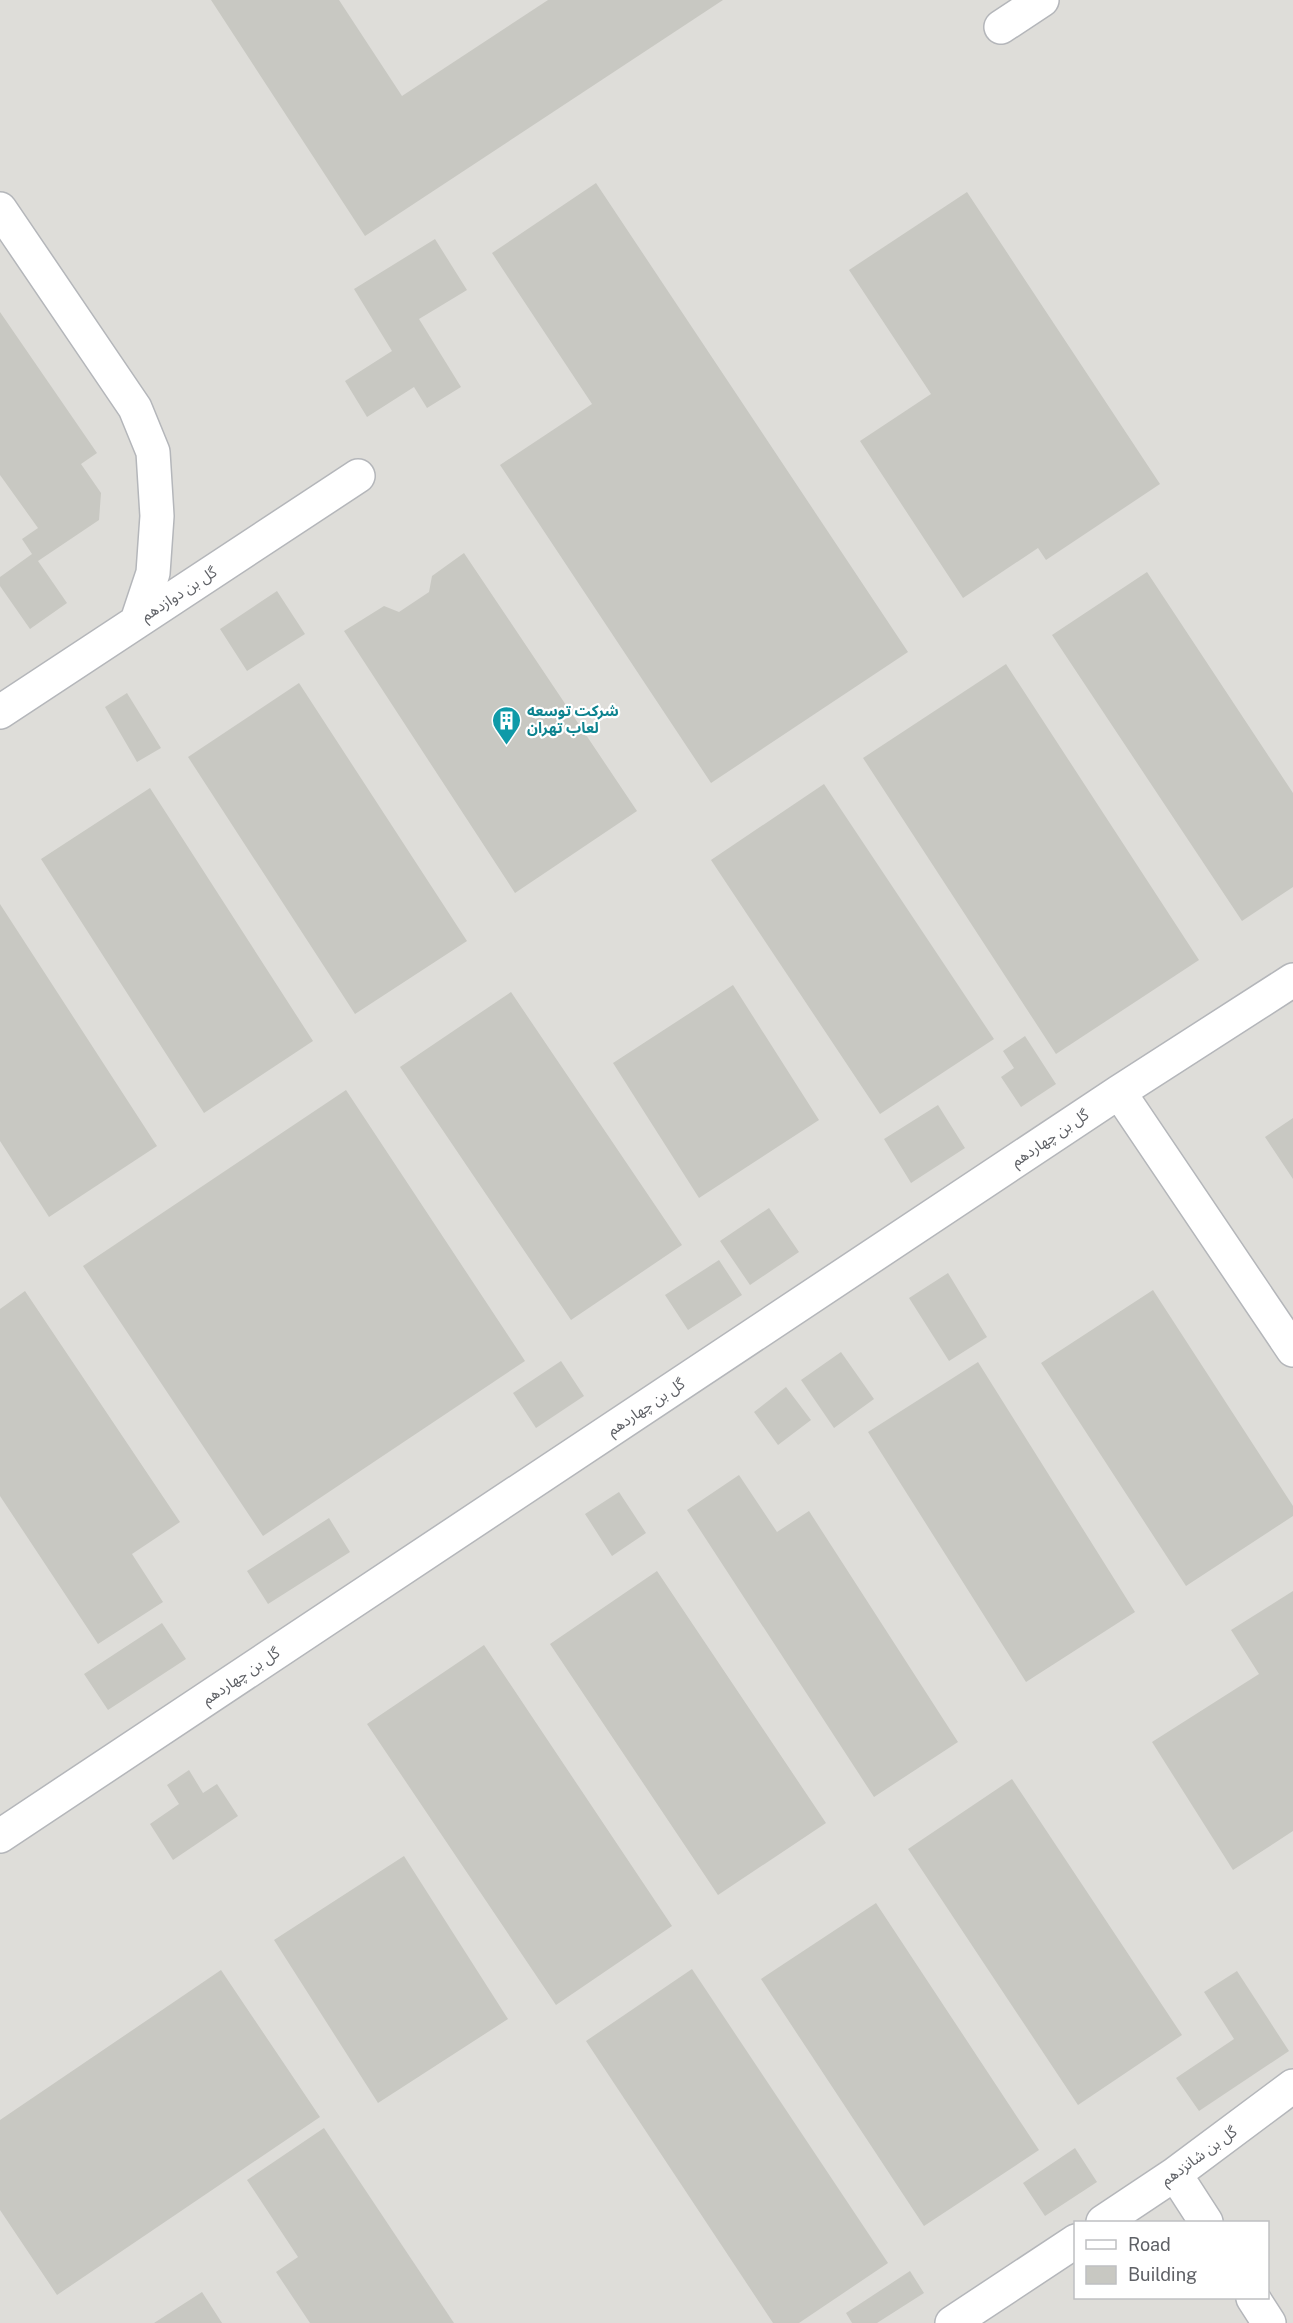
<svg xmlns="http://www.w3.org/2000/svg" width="1293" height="2323" font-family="'Public Sans','Noto Sans Arabic',sans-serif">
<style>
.industrial{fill:#deddd9;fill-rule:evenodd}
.building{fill:#c8c8c2}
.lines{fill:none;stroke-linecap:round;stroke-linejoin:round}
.street-casing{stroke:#b4b6ba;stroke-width:36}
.street{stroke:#fff;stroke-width:33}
.labels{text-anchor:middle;stroke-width:4.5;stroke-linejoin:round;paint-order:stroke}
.street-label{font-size:15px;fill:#5f6166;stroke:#fff}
.culture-label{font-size:15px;font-weight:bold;fill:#0d838f;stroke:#fff;text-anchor:start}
</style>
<rect width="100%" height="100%" fill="#efeee7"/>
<path class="industrial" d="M0,0H1293V2323H0ZM1076,2222H1268V2298H1076Z"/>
<path class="building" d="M211,0H339L402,96L548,0H723L365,236Z
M596,183L908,652L711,783L500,465L592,404L492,253Z
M967,192L1160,484L1046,560L1038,548L963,598L860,441L931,394L849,270Z
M435,239L467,290L419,319L461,387L427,408L414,387L367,417L345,381L392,351L354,289Z
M0,312L97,453L81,464L101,493L99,520L38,561L67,603L30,629L0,586V577L32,554L22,539L38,528L0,475Z
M464,553L637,811L515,893L344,631L384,606L399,612L429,592L432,576Z
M1147,572L1293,793V887L1242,921L1052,635Z
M277,591L305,634L247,671L220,629Z
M1006,664L1199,960L1056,1054L863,758Z
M299,683L467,941L355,1014L188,757Z
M127,693L161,748L137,762L105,707Z
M824,784L994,1039L880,1114L711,860Z
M150,788L313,1041L204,1113L41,859Z
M0,904L157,1146L49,1217L0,1141Z
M733,985L819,1120L699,1198L613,1063Z
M511,992L682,1245L571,1320L400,1067Z
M1025,1036L1056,1084L1021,1107L1001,1077L1014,1068L1003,1051Z
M346,1090L525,1361L263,1536L83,1266Z
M938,1105L965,1148L911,1183L884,1139Z
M1293,1118V1179L1265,1137Z
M769,1208L799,1252L750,1285L720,1241Z
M719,1260L742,1295L688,1330L665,1295Z
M948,1273L987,1337L949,1361L909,1298Z
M1153,1290L1293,1506V1516L1186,1586L1041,1363Z
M25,1291L180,1522L132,1554L163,1602L98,1644L0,1496V1309Z
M841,1352L874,1399L834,1428L801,1380Z
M561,1361L584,1396L536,1428L513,1393Z
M978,1362L1135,1612L1026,1682L868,1432Z
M786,1387L811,1420L778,1445L754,1412Z
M739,1475L777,1532L809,1511L958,1742L874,1797L687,1510Z
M619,1492L646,1533L612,1556L585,1514Z
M329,1518L350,1552L268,1604L247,1571Z
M657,1571L826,1823L718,1895L550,1644Z
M1293,1591V1831L1233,1870L1152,1742L1259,1674L1231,1630Z
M162,1623L186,1659L108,1710L84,1674Z
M484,1645L672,1926L556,2005L367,1724Z
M189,1770L203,1793L217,1784L238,1816L173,1860L150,1824L179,1804L167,1785Z
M1012,1779L1182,2035L1078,2105L908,1849Z
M404,1856L508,2019L378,2103L274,1940Z
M876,1903L1039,2150L924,2226L761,1979Z
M692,1969L888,2263L799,2323H773L586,2041Z
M221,1970L320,2117L57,2295L0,2210V2120Z
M1237,1971L1289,2051L1199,2111L1176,2078L1234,2039L1204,1992Z
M324,2128L454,2323H310L276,2272L298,2257L247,2180Z
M1075,2148L1097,2182L1045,2216L1023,2183Z
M910,2271L924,2293L877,2323H852L846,2313Z
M202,2292L222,2323H154Z"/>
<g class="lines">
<defs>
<path id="street" d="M1001,27L1042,0
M0,209L135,408L153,452L157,516L153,573L137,621
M0,712L358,476
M1119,1092L1293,1350
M0,1836L1119,1092L1293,980
M1175,2174L1206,2222
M1103,2222L1175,2174L1293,2086
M1253,2298L1269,2323
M952,2323L1076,2241"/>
</defs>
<use href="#street" class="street-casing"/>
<use href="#street" class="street"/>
</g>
<defs>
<symbol id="building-pin" viewBox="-11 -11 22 30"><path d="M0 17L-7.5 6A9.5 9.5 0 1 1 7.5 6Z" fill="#0f9aa8" stroke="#fff"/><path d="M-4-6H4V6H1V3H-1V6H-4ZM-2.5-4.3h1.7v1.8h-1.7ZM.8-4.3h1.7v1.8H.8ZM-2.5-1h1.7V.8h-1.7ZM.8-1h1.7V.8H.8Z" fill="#fff"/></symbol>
</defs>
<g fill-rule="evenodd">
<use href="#building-pin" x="490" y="704" width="33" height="45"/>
</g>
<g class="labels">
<g class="street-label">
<text transform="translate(179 594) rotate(-33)" y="5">گل بن دوازدهم</text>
<text transform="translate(1050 1138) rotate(-34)" y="5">گل بن چهاردهم</text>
<text transform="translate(646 1407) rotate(-34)" y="5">گل بن چهاردهم</text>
<text transform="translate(241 1676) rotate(-34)" y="5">گل بن چهاردهم</text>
<text transform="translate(1199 2156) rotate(-36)" y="5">گل بن شانزدهم</text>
</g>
<g class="culture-label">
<text x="527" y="716">شرکت توسعه<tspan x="527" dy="17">لعاب تهران</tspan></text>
</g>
</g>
<rect x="1074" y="2221" width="195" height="78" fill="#ffffff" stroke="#bfc0c2" stroke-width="1.5"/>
<rect x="1086" y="2240" width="30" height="9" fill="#ffffff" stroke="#bfc0c2" stroke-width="1.5"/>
<text x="1128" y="2251" font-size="18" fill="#5f6166">Road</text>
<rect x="1086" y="2266" width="30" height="18" fill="#c8c8c2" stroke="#bfc0c2" stroke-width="1.5"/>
<text x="1128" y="2281" font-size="18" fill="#5f6166">Building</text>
</svg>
